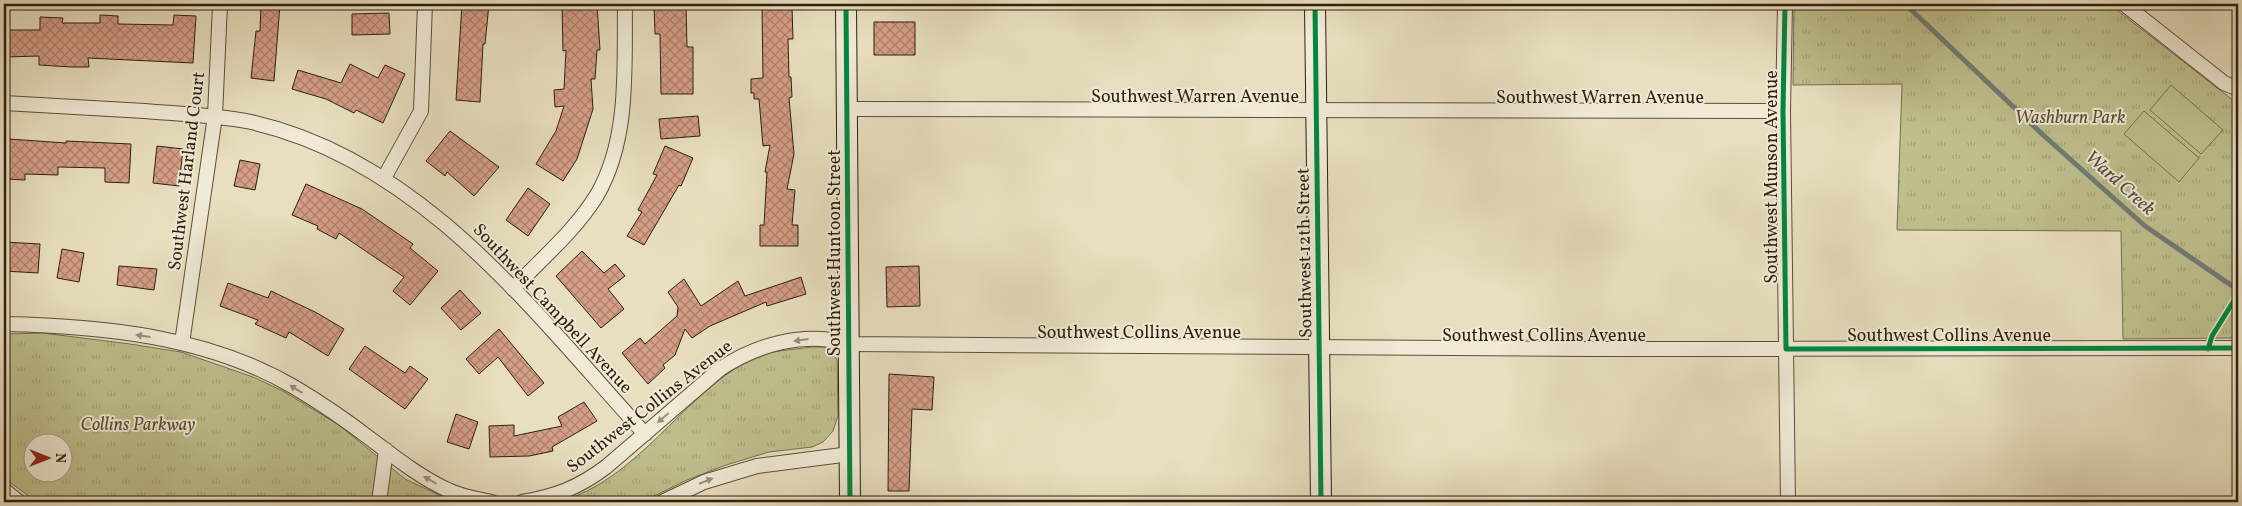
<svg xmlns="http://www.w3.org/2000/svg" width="2242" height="506" font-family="Vollkorn,serif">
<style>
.park{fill:url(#park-tufts);stroke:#766f4e;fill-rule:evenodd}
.garden{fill:#bebf8d;stroke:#766f4e}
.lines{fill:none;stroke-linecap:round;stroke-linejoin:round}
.stream{stroke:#707c77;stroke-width:5}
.building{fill:url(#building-cross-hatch);stroke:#2e1f0e}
.street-casing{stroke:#5c4f3a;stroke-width:16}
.secondary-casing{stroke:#2e1f0e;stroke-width:22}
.street{stroke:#f0ead6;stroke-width:14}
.secondary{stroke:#f0ead6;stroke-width:20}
.cycleway-casing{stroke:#f0ead6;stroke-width:8}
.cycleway{stroke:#00873e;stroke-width:5}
.oneway{fill:#998f7c}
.labels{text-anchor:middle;stroke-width:4;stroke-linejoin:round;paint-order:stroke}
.street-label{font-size:18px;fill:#2e1f0e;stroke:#f0ead6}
.park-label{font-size:18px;font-style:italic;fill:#594f34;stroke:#f0ead6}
.water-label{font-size:19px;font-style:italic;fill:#4f4e43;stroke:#f0ead6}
</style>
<defs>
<pattern id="park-tufts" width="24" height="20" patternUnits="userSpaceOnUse" patternTransform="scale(1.25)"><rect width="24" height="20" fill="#bebf8d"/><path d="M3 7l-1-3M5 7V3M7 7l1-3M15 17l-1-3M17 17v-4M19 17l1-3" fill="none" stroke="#a4a478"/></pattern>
<pattern id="building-cross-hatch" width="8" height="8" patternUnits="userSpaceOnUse" patternTransform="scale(1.25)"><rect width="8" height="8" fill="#d59e87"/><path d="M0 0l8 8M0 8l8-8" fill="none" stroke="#ad806d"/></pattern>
</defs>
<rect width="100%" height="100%" fill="#e8dfc0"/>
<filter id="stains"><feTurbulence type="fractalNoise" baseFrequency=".004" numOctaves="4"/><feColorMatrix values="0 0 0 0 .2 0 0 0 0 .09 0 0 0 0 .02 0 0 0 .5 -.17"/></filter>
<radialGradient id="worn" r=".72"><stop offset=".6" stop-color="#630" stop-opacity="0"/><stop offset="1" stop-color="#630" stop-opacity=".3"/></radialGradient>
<path class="park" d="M1794,4H2109L2238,104V338L2123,339L2121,231L1897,230L1902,84L1793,85Z
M43,333L130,344L181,352L253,377L283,391L339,425L405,479L454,502H37L4,478V334ZM32,444H62V474H32Z
M812,347H824L832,351L837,360L838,416L833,431L823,442L812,447L769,452L726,465L687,480L642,502H558C637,481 680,398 749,360C767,350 793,350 812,347Z"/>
<path class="garden" d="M2171,85L2223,130L2201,154L2150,110Z
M2144,111L2199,158L2179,182L2124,134Z"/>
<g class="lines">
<path class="stream" d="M1905,4L2042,134L2145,226L2238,290"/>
</g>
<path class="building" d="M261,4H280L274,81L251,78L256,31H260Z
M462,4H489L485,44H483L480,102L456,100Z
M562,4H597L600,50H597L595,79H591L593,109L577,159L563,181L536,164L556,131L564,106L555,107L554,90L564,89L566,50L563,51Z
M686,5L687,47H693V94H661L660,34H655L654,6Z
M762,7H792L793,39H788L789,77H791L792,97L789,98L794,154L787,189L795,190L792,225H798V246H760V225H764L767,172H765L770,145L763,146L759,99H754V93H751V79L763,78Z
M389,13L390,34L352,35V14Z
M100,15L118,16V24L173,25L174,15L196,16L193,63L88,58L89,67H71L39,65V56L4,57V30H40V17L63,18L62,23H100Z
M874,22H915V55H874Z
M350,64L378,78L385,65L405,74L383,123L356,110L354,113L326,99L292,89L298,70L341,83Z
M698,116L700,136L661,139L659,119Z
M450,131L499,167L474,196L447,172L445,176L426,161Z
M9,139L66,143V141L131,144L129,183L105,182V168L58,167V175L25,174V180L6,179Z
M157,146L183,149L179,186L153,183Z
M665,146L693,158L681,186L679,185L644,245L627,236L642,212L638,210L657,175L653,174Z
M240,160L260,164L255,190L234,186Z
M306,184L362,209L413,244L410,248L438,271L410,305L393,291L404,277L339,233L336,239L317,229L318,226L292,215Z
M528,188L550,204L528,236L506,220Z
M4,242L40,244L38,273L4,271Z
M62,249L84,253L79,282L57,278Z
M582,251L604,273L615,264L625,276L608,289L624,309L601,328L556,276Z
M119,266L157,269L154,290L117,285Z
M919,266L920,306L887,307L886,267Z
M801,277L806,294L767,306L766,302L710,326L692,338L685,329L675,355L663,365L665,368L648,384L622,353L640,338L645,344L677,316L678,307L668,292L684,279L701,306L738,281L745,296Z
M228,283L268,298L271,291L317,313L344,329L328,356L289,332L286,338L255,324L258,320L220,306Z
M460,290L481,313L461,330L441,308Z
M499,329L544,383L528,396L498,357L479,374L466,359Z
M365,346L405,373L410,366L428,379L405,409L349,369Z
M889,374L934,377L932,410L912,409L909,491H888Z
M584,402L597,421L552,447L553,451L529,456L490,457L489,426L514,425V436L562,426L558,417Z
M456,414L478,422L469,449L447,442Z"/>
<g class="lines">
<defs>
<path id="street" d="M1785,4L1783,111L1788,502
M2124,4L2224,83L2238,89
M4,103C51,106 98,108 145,111C180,114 216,115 251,122C421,160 534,312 645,434
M847,109L1783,111
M384,178L421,111L425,4
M513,289C541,259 575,231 597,195C630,138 624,67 625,4
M4,324C102,326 207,336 294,387C321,403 347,421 372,440C396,458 421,478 448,490C462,497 477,499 492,502
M182,343L215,116L220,4
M4,490L19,502
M379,502L386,450
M522,502C556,496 578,488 606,467L720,369C758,344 804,331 849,344L1588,349L2238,348
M662,502L704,482L757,466L850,454"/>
<path id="secondary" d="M846,4L850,502
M1315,4L1321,502"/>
</defs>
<use href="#street" class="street-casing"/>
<use href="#secondary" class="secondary-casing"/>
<use href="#street" class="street"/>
<use href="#secondary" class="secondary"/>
<defs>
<path id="cycleway" d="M846,4L850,502
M1315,4L1321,502
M1785,4L1783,111L1786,349L2238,348
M2208,349L2212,336L2238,294"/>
</defs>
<use href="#cycleway" class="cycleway-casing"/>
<use href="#cycleway" class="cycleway"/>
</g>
<defs><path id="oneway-solid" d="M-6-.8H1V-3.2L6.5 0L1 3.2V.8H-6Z" transform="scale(1.25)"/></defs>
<g class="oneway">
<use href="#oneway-solid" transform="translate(143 336) rotate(-172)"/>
<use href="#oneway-solid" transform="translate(801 340) rotate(172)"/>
<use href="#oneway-solid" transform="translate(296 389) rotate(-149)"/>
<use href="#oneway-solid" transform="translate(663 418) rotate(139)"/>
<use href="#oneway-solid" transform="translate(430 480) rotate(-150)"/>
<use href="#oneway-solid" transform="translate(706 481) rotate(-22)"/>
</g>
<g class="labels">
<g class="street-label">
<text x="1195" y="102">Southwest Warren Avenue</text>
<text x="1600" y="103">Southwest Warren Avenue</text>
<text transform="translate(186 171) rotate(-83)" y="6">Southwest Harland Court</text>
<text transform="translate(1771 177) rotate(-90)" y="6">Southwest Munson Avenue</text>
<text transform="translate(834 253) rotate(-90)" y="6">Southwest Huntoon Street</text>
<text transform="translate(1304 253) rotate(-91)" y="6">Southwest 12th Street</text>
<text transform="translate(553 308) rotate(47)" y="6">Southwest Campbell Avenue</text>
<text x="1139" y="338">Southwest Collins Avenue</text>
<text x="1544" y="341">Southwest Collins Avenue</text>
<text x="1949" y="341">Southwest Collins Avenue</text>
<text transform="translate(649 406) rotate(-38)" y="6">Southwest Collins Avenue</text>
</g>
<g class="park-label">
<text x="2070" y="123">Washburn Park</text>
<text x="138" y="430">Collins Parkway</text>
</g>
<g class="water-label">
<text transform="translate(2121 182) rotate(42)" y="7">Ward Creek</text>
</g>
</g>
<rect width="2242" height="506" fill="none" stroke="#e8dfc0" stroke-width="20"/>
<rect x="5" y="5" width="2232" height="496" fill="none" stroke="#2e1f0e" stroke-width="2.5"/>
<rect x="10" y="10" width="2222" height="486" fill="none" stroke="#2e1f0e"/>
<g transform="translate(48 458) rotate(90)"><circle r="24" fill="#f0ead6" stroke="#a29986"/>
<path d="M0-4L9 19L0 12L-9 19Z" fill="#8f2418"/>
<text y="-8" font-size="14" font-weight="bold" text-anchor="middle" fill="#2e1f0e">N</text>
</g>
<rect width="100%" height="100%" filter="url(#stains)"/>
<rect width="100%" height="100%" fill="url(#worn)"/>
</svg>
